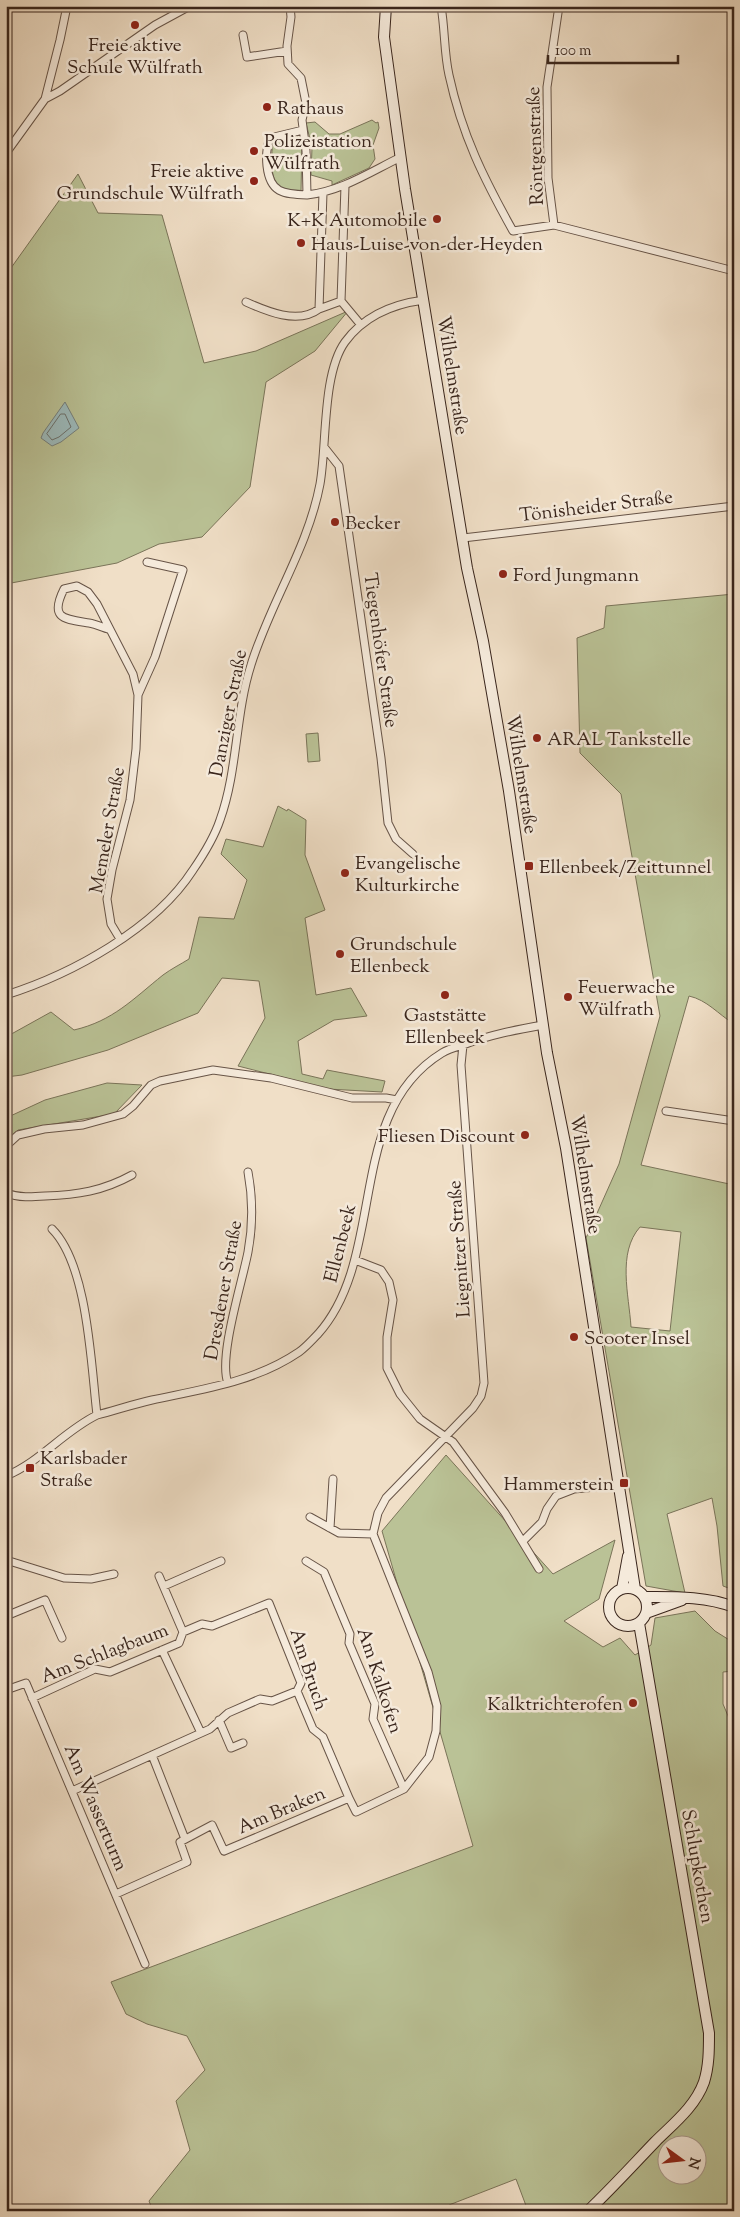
<svg xmlns="http://www.w3.org/2000/svg" width="740" height="2217" font-family="'Sorts Mill Goudy',serif">
<style>
.green{fill:#bac296;stroke:#7a7459;fill-rule:evenodd}
.water{fill:#9cbbbd;stroke:#747f7d}
.lines{fill:none;stroke-linecap:round;stroke-linejoin:round}
.shore{stroke:#6a706c;stroke-width:1}
.street-casing{stroke:#675447;stroke-width:9}
.secondary-casing{stroke:#39251c;stroke-width:12}
.street{stroke:#f5eadb;stroke-width:7}
.secondary{stroke:#f5eadb;stroke-width:10}
.poi-dot{fill:#8f2418;stroke:#f5eadb;stroke-width:2}
.labels{text-anchor:middle;stroke-width:5;stroke-linejoin:round;paint-order:stroke}
.poi-label{font-size:19px;fill:#39251c;stroke:#f5eadb;text-anchor:start}
.street-label{font-size:19px;fill:#39251c;stroke:#f5eadb}
</style>
<rect width="100%" height="100%" fill="#f0dfc7"/>
<filter id="stains"><feTurbulence type="fractalNoise" baseFrequency=".004" numOctaves="4"/><feColorMatrix values="0 0 0 0 .2 0 0 0 0 .09 0 0 0 0 .02 0 0 0 .5 -.17"/></filter>
<radialGradient id="worn" r=".72"><stop offset=".6" stop-color="#630" stop-opacity="0"/><stop offset="1" stop-color="#630" stop-opacity=".3"/></radialGradient>
<path class="green" d="M372,120L376,123L378,122L379,128L373,145L375,159L369,168L332,185V181L311,175L312,147L306,123L315,122L329,134H340Z
M298,137L302,141L301,192C280,193 272,184 272,164C272,155 271,148 275,140Z
M78,174L98,213L162,215L204,363L256,351L348,311L315,351L266,382L250,487L202,537L159,544L117,563L6,584V275Z
M734,594V1024C718,1014 707,1000 689,996L641,1165L734,1185V1590L723,1586L717,1526L712,1498L667,1514L685,1593L646,1586L586,1238L619,1164L660,1016L621,794L580,753L577,638L604,628L606,606ZM640,1227L681,1232L670,1331L631,1327C629,1295 617,1253 640,1227Z
M318,733L320,761L308,762L306,734Z
M278,806L287,811L288,809L306,820L305,855L325,910L305,918L316,995L351,988L367,1016L334,1020L298,1041L302,1074L323,1079L327,1070L385,1081L382,1092L328,1089L238,1066L265,1018L259,981L222,978L198,1013L108,1050L22,1075L6,1077V1037L51,1012L74,1030C113,1021 133,999 163,975C171,969 181,964 189,959L199,917L234,919L247,880L221,854L226,839L263,847Z
M107,1083L142,1085L114,1114L18,1130L6,1142V1118L45,1100Z
M446,1455L553,1574L615,1540L599,1599L564,1621L603,1647L620,1638L635,1655L651,1645L655,1618L695,1611L715,1631L734,1643V1671L723,1672V1704L734,1730V2211H528L516,2179L449,2205L443,2211H153L149,2201L190,2150L176,2101L205,2070L187,2036L147,2024L126,2014L111,1982L473,1846L382,1531ZM668,2144H698V2174H668Z"/>
<path class="water" d="M65,402L79,428L61,442L52,446L41,438L43,433Z"/>
<g class="lines">
<path class="shore" d="M61,414H65L71,427L59,437L52,440L47,434Z"/>
<defs>
<path id="street" d="M290,6L291,17L287,46L288,64L301,78L306,103L302,120L306,151L307,195C342,191 370,172 401,157
M441,6C445,29 444,53 449,75C462,135 484,179 513,231L554,225L734,271
M243,35L247,57L287,51
M45,99L60,91L155,25L190,6
M303,130L270,138C266,148 266,156 267,166C270,193 283,194 307,195
M6,153L45,99L60,40L67,6
M323,193L319,309L341,301L361,325
M554,225L548,178L547,87L559,6
M341,301L345,186
M246,302C266,311 298,325 319,309
M324,447L339,466L381,758L388,823L396,839L413,854
M463,538L734,506
M108,629C102,627 95,624 89,623C64,619 49,619 64,589L77,586L88,592L97,604L133,674L138,695
M120,939L111,924L107,899L112,870L130,800L136,749L138,695L155,657L183,570L147,562
M6,995C72,974 155,929 193,870C204,854 214,838 220,820C238,770 235,715 251,665C270,603 308,548 320,484C327,445 322,374 345,342C364,316 393,304 424,300
M666,1111L734,1121
M6,1146L18,1135L44,1129L83,1125L123,1114L133,1106L151,1085L160,1081L213,1070L271,1078L352,1098H386L397,1100
M6,1193C19,1198 32,1197 45,1196C77,1195 103,1191 132,1175
M52,1229C88,1265 91,1365 97,1415
M355,1260L381,1270L389,1282L393,1300L387,1337V1368L400,1394L420,1419L453,1442L505,1513L539,1569
M228,1383C218,1358 242,1283 248,1252C253,1225 253,1199 248,1172
M6,1476C40,1462 64,1431 97,1415C116,1410 134,1404 152,1400C203,1389 255,1382 299,1352C306,1347 312,1340 318,1334C388,1256 344,1113 442,1053C448,1049 456,1047 463,1045C489,1035 515,1030 543,1025
M310,1517L339,1533L373,1534
M330,1528L333,1479
M523,1541L542,1522L547,1509L556,1496L574,1489L606,1486
M6,1560L64,1578L91,1579L114,1574
M306,1561L324,1572L350,1634L349,1643L375,1704L373,1719L404,1789
M159,1576L183,1632
M164,1586L221,1561
M6,1616L45,1600L62,1638
M162,1650L201,1733
M6,1690L26,1683L145,1964
M32,1698L95,1669L110,1672L179,1643L183,1632L202,1624L212,1626L269,1603L301,1683L297,1691L313,1729L323,1737L349,1798
M219,1720L231,1748L243,1743
M152,1755L185,1839
M72,1791L210,1729L228,1713L260,1699L272,1701L297,1691
M116,1894L187,1862L180,1842L212,1825L224,1851L349,1798L356,1812L404,1789L429,1757L436,1731L437,1706L428,1672L373,1534L378,1513L386,1498L473,1408L481,1396L484,1383L461,1065L463,1045"/>
<path id="secondary" d="M386,6L384,37L405,189L467,568L483,641L509,791L547,1053L566,1148L635,1589
M609 1607a19 19 0 1 1 38 0a19 19 0 1 1-38 0Z
M622,1589L628,1556
M645,1597C674,1597 706,1596 734,1607
M646,1613L682,1600
M588,2211C612,2188 632,2166 655,2142C673,2124 695,2107 704,2082C709,2066 709,2050 709,2033L639,1623"/>
</defs>
<use href="#street" class="street-casing"/>
<use href="#secondary" class="secondary-casing"/>
<use href="#street" class="street"/>
<use href="#secondary" class="secondary"/>
</g>
<g class="poi-dot">
<circle cx="135" cy="25" r="5"/>
<circle cx="267" cy="107" r="5"/>
<circle cx="254" cy="151" r="5"/>
<circle cx="254" cy="181" r="5"/>
<circle cx="437" cy="219" r="5"/>
<circle cx="301" cy="243" r="5"/>
<circle cx="335" cy="522" r="5"/>
<circle cx="503" cy="574" r="5"/>
<circle cx="537" cy="738" r="5"/>
<rect x="524" y="861" width="10" height="10" rx="2.5"/>
<circle cx="345" cy="873" r="5"/>
<circle cx="340" cy="954" r="5"/>
<circle cx="445" cy="995" r="5"/>
<circle cx="568" cy="997" r="5"/>
<circle cx="525" cy="1135" r="5"/>
<circle cx="574" cy="1337" r="5"/>
<rect x="25" y="1463" width="10" height="10" rx="2.5"/>
<rect x="619" y="1478" width="10" height="10" rx="2.5"/>
<circle cx="633" cy="1703" r="5"/>
</g>
<g class="labels">
<g class="poi-label">
<text x="135" y="51" text-anchor="middle">Freie aktive<tspan x="135" dy="22">Schule Wülfrath</tspan></text>
<text x="277" y="114">Rathaus</text>
<text x="264" y="147">Polizeistation<tspan x="264" dy="22">Wülfrath</tspan></text>
<text x="244" y="177" text-anchor="end">Freie aktive<tspan x="244" dy="22">Grundschule Wülfrath</tspan></text>
<text x="427" y="226" text-anchor="end">K+K Automobile</text>
<text x="311" y="250">Haus-Luise-von-der-Heyden</text>
<text x="345" y="529">Becker</text>
<text x="513" y="581">Ford Jungmann</text>
<text x="547" y="745">ARAL Tankstelle</text>
<text x="355" y="869">Evangelische<tspan x="355" dy="22">Kulturkirche</tspan></text>
<text x="539" y="873">Ellenbeek/Zeittunnel</text>
<text x="350" y="950">Grundschule<tspan x="350" dy="22">Ellenbeck</tspan></text>
<text x="578" y="993">Feuerwache<tspan x="578" dy="22">Wülfrath</tspan></text>
<text x="445" y="1021" text-anchor="middle">Gaststätte<tspan x="445" dy="22">Ellenbeek</tspan></text>
<text x="515" y="1142" text-anchor="end">Fliesen Discount</text>
<text x="584" y="1344">Scooter Insel</text>
<text x="40" y="1464">Karlsbader<tspan x="40" dy="22">Straße</tspan></text>
<text x="614" y="1490" text-anchor="end">Hammerstein</text>
<text x="623" y="1710" text-anchor="end">Kalktrichterofen</text>
</g>
<g class="street-label">
<text transform="translate(534 146) rotate(-92)" y="7">Röntgenstraße</text>
<text transform="translate(454 375) rotate(81)" y="7">Wilhelmstraße</text>
<text transform="translate(596 505) rotate(-7)" y="7">Tönisheider Straße</text>
<text transform="translate(382 650) rotate(82)" y="7">Tiegenhöfer Straße</text>
<text transform="translate(227 713) rotate(-79)" y="7">Danziger Straße</text>
<text transform="translate(523 774) rotate(81)" y="7">Wilhelmstraße</text>
<text transform="translate(106 830) rotate(-80)" y="7">Memeler Straße</text>
<text transform="translate(587 1174) rotate(81)" y="7">Wilhelmstraße</text>
<text transform="translate(339 1243) rotate(-76)" y="7">Ellenbeek</text>
<text transform="translate(458 1249) rotate(-94)" y="7">Liegnitzer Straße</text>
<text transform="translate(222 1290) rotate(-80)" y="7">Dresdener Straße</text>
<text transform="translate(104 1652) rotate(-21)" y="7">Am Schlagbaum</text>
<text transform="translate(310 1669) rotate(72)" y="7">Am Bruch</text>
<text transform="translate(381 1680) rotate(72)" y="7">Am Kalkofen</text>
<text transform="translate(97 1807) rotate(67)" y="7">Am Wasserturm</text>
<text transform="translate(281 1809) rotate(-23)" y="7">Am Braken</text>
<text transform="translate(699 1866) rotate(80)" y="7">Schlupkothen</text>
</g>
</g>
<rect width="740" height="2217" fill="none" stroke="#f0dfc7" stroke-width="25"/>
<rect x="8" y="8" width="725" height="2202" fill="none" stroke="#39251c" stroke-width="2.5"/>
<rect x="12" y="12" width="715" height="2192" fill="none" stroke="#39251c"/>
<g transform="translate(682 2160) rotate(105)"><circle r="24" fill="#f5eadb" stroke="#aa9b8f"/>
<path d="M0-4L9 19L0 12L-9 19Z" fill="#8f2418"/>
<text y="-8" font-size="14" font-weight="bold" text-anchor="middle" fill="#39251c">N</text>
</g>
<path d="M548 55v8h130v-8" fill="none" stroke="#39251c" stroke-width="2.5"/>
<text x="555" y="55" font-size="15" fill="#39251c" stroke="#f5eadb" stroke-width="4" paint-order="stroke">100 m</text>
<rect width="100%" height="100%" filter="url(#stains)"/>
<rect width="100%" height="100%" fill="url(#worn)"/>
</svg>
